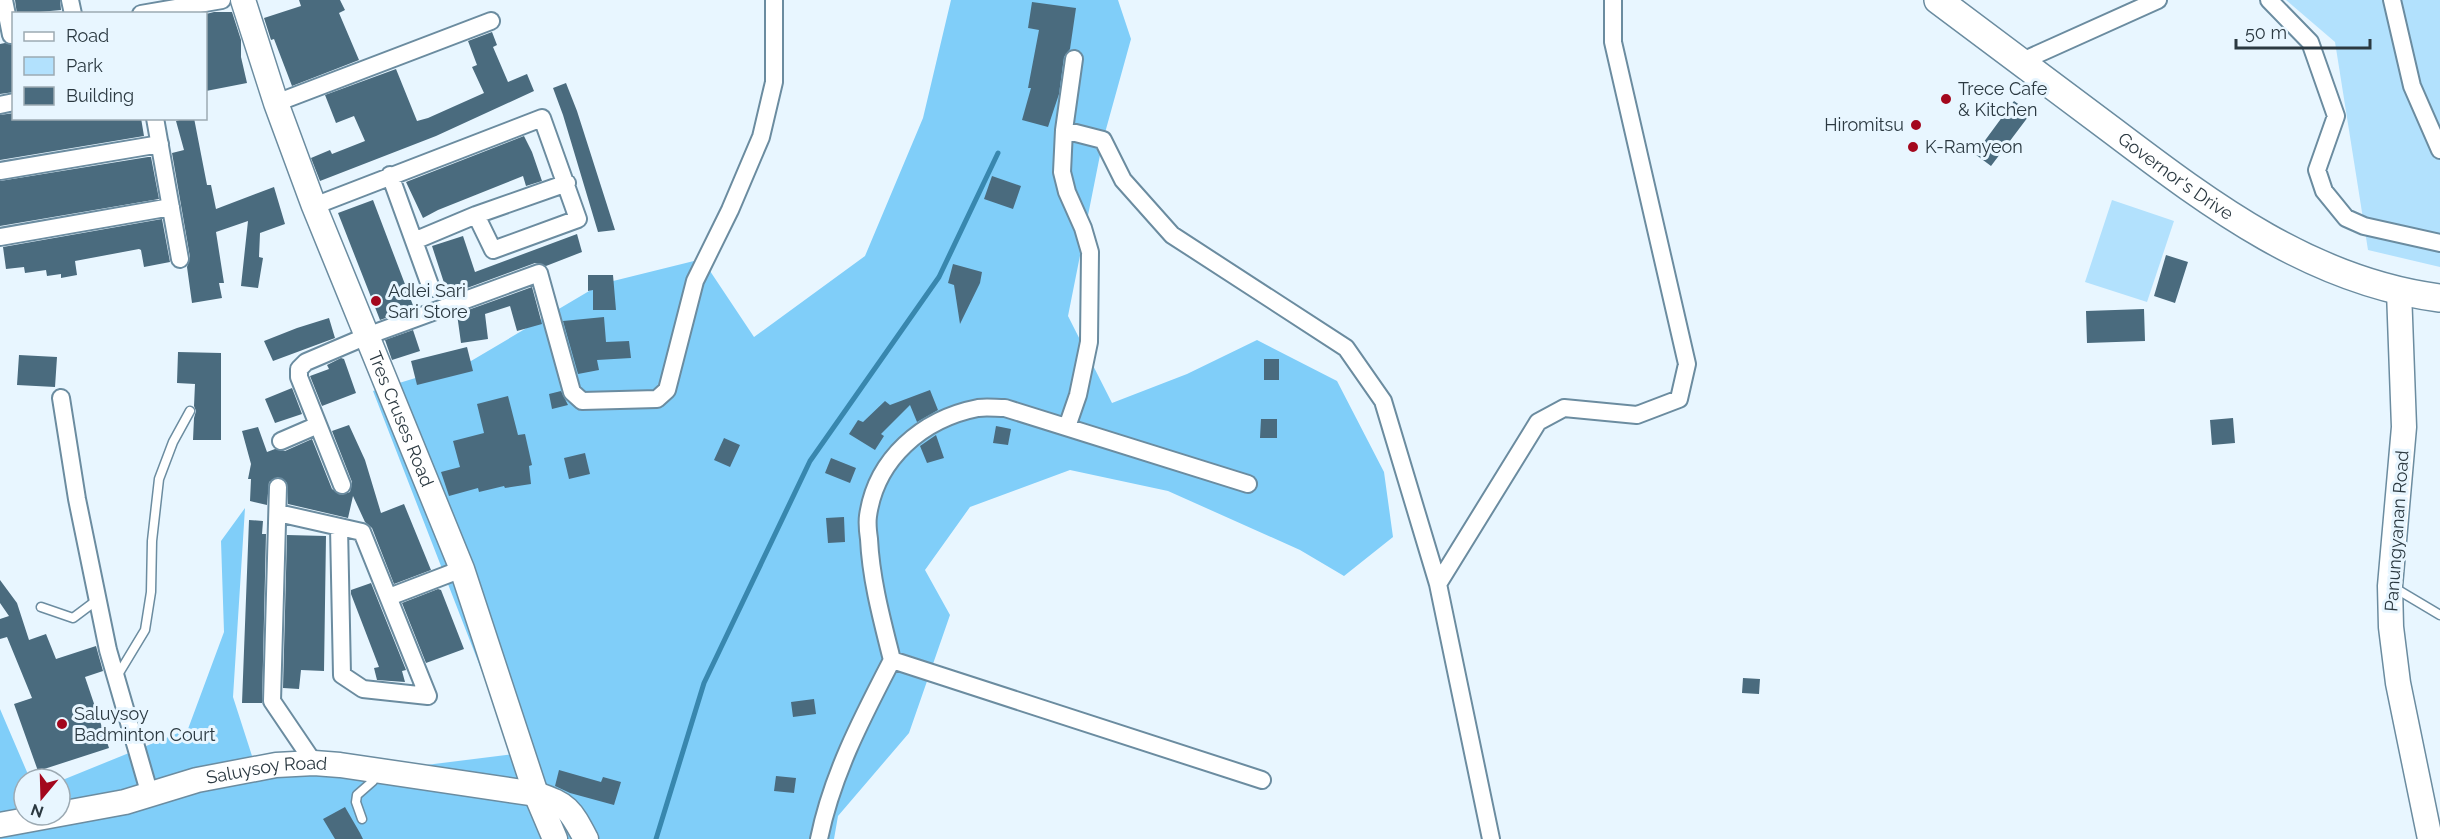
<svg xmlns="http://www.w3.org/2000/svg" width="2440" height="839" font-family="Raleway,sans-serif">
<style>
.green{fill:#b2e1fd}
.forest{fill:#80cef9}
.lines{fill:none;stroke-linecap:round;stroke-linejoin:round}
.stream{stroke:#3887ae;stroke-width:5}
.building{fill:#4a6b7e}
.lane-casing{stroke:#6b8ca0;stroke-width:11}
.street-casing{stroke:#6b8ca0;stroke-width:20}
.secondary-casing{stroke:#6b8ca0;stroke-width:27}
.primary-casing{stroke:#6b8ca0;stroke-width:30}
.lane{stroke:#fff;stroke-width:8}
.street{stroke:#fff;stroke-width:16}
.secondary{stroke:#fff;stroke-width:24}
.primary{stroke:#fff;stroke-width:27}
.poi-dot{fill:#a3071d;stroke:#e8f6ff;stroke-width:2}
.labels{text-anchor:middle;stroke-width:6;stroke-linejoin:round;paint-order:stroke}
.poi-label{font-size:18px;fill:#2b3941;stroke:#e8f6ff;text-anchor:start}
.street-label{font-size:18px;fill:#2b3941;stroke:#e8f6ff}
</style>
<rect width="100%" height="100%" fill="#e8f6ff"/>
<path class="green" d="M2286,0H2440V267L2368,250L2335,42Z
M2112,200L2174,221L2147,302L2085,282Z"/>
<path class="forest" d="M951,0H1118L1131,39L1103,140L1068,316L1112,403L1187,374L1257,340L1337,381L1384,472L1393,537L1344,576L1300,550L1168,491L1070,470L970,507L925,570L950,615L909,733L838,816L834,839H0V709L30,779H24V815H60V781L188,729L224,632L221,541L245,508L233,697L253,759L378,771L514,754L373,391L471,361L601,284L702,259L754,337L865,256L923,118Z"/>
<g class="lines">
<path class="stream" d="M656,839L704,683L810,461L939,277L998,153"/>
</g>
<path class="building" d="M15,0H60L61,10L17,14Z
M299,0H340L345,10L339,13L359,60L292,86L274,39L271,40L264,18L301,6Z
M1032,2L1076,8L1070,49L1064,57L1059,94L1048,127L1022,120L1031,88H1028L1039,30L1028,28Z
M214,12H232L241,40V57L247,83L206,91V14Z
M492,32L497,45L493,47L508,82L527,74L534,91L436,136L320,181L311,158L330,150L332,154L365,141L354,116L336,123L325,95L396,69L417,121L428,118L484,93L472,67L477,65L468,41Z
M5,43L14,45V92L0,94V44Z
M566,83L577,111L615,230L598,232L563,115L553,88Z
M2014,101L2031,113L1991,166L1975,154Z
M14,113V118H141L144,136L0,160V115Z
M186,118H194L207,185H211L216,209L274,187L285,224L260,233L259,257L263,258L258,288L241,286L248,221L216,232L224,283H219L222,298L192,303L187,267L190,257L172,153L184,150L176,121Z
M524,136L532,152L542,181L526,186L523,176L438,210L423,218L406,182Z
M148,157H151L159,199L0,226V181Z
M992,176L1021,186L1013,209L984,199Z
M373,200L414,308L380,320L338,213Z
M162,219L170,262L144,267L141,250L139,249L75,261L77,275L61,278V274L47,276L46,270L25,273L24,267L6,269L3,247Z
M577,234L582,252L546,266L535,263L448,295L432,246L463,236L475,272Z
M2166,255L2188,262L2175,303L2154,296Z
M953,264L982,272L980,283L960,324L954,285L948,283Z
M588,275H613L616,310H593V290L588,291Z
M532,287L542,324L517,331L510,306L485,314L488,339L461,343L457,314Z
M2144,309L2145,341L2087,343L2086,311Z
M604,317L606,342L629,341L631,358L597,360L599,370L578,374L563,321Z
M329,318L335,338L273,361L264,341L297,328Z
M413,330L420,351L392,360L385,340Z
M467,347L473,371L417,385L411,361Z
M178,352L221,353V440H193L194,418L196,411L194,406L195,384L177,383Z
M19,355L57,357L55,387L17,385Z
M341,358L344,359L356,393L322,406L310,376L329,369L327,365Z
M1264,359H1279V380H1264Z
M292,388L302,414L275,423L265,399Z
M930,390L938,410L917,422L910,405L881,434L884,436L875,450L849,434L858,420L863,422L885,401L890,405Z
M561,391L568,405L552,409L549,394Z
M508,396L518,435L525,434L532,465L529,466L531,484L505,488L504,486L479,492L478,488L449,496L441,472L460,467L453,441L484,433L477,404Z
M2233,418L2235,443L2212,445L2210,420Z
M1261,419H1277V438H1260Z
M349,425L365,460L381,513L404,504L431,570L394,584L372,528L365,522L353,496L348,518L288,504L287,483L278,477L269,482L267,505L250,501L251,479H248L251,464L242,431L258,427L267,452L275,449L285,451L312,439L332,489L341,495L350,492L352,482L332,431Z
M996,426L1011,429L1008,445L993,443Z
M936,435L944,458L927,463L920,446Z
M724,438L740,445L730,467L714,460Z
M585,453L590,474L569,479L564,458Z
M831,458L856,468L850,483L825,473Z
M844,517L845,542L828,543L826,518Z
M249,520L263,521L262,534H266L262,703H242Z
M287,535L326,536L324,671L301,670L299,689L283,688Z
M0,580L17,603L29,640L46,634L56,659L96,646L103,671L85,677L109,748L38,771L14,704L32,698L7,637L0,639V619L9,616L0,603Z
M371,583L406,670L402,671L405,682L377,680L374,668L379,667L351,594V590Z
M438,589L441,590L464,649L426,663L402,603Z
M1743,678L1760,679L1759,694L1742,693Z
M814,699L816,714L793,717L791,702Z
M559,770L601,782L603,777L621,782L614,805L570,793L555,786Z
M776,776L796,778L794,793L774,791Z
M345,807L360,833L363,839H335L323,819Z"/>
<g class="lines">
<defs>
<path id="lane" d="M2393,587L2440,615
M41,607L73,618L97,600
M116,678L145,630L151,592L152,541L159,479L173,442L190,411
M362,819L356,802L357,795L373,781L376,774"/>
<path id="street" d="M4,0L11,35
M70,0L73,14
M2269,0L2310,42L2336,116L2317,170L2324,191L2346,218L2364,226L2440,243
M2392,0L2412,86L2440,150
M141,14L222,0
M2020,62L2158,0
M276,103L491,21
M0,105L14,102
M155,118L180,259
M1064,130L1103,140L1123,180L1172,235L1346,348L1383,401L1438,584L1491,839
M0,171L160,144
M390,175L431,288
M314,206L542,118L578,219L493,250L476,215
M0,237L171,207
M414,241L476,215L567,183
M61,398L77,499L108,650L150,795
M1067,427L1078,395L1089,342L1090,252L1083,228L1067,192L1062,172L1064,130L1074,59
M281,441L318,425
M342,485L299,377V369L306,362L367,336L539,273L572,392L582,401L657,399L667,390L695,281L730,210L761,137L774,82V0
M278,487L272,701L314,763
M278,513L362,532L428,696L363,689L342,675L339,527
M1438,584L1538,422L1564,408L1637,415L1679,399L1687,364L1613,42V0
M389,597L462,569
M892,660L1262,780
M819,839C832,775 862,718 892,660C882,620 871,580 869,539C868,532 867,523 868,516C876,459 922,419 978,408C986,407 996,408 1005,408L1248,484"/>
<g id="secondary">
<path id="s1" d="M243,0L276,103L314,206L462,569L536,794L555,839"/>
<path d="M2399,291L2404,427L2390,586L2391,627L2398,683L2430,839"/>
<path id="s2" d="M0,825L125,802L197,780L276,765L314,763L340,765L536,794C568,805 570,809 586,839"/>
</g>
<g id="primary">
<path id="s3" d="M1938,0C1996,44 2055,87 2113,131C2212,206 2313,282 2440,298"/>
</g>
</defs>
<use href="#lane" class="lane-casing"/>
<use href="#street" class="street-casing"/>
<use href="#secondary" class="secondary-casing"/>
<use href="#primary" class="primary-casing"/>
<use href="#lane" class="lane"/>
<use href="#street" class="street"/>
<use href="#secondary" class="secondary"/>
<use href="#primary" class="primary"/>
</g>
<g class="poi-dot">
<circle cx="1946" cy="99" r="6"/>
<circle cx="1916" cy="125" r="6"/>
<circle cx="1913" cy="147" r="6"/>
<circle cx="376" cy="301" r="6"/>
<circle cx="62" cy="724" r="6"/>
</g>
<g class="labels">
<g class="poi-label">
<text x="1958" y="95">Trece Cafe<tspan x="1958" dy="21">&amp; Kitchen</tspan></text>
<text x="1904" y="131" text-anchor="end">Hiromitsu</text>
<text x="1925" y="153">K-Ramyeon</text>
<text x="388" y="297">Adlei Sari<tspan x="388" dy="21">Sari Store</tspan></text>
<text x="74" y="720">Saluysoy<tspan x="74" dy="21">Badminton Court</tspan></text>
</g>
<g class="street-label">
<text dy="6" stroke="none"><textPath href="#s3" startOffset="296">Governor's Drive</textPath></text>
<text dy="6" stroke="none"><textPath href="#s1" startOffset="448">Tres Cruses Road</textPath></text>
<text transform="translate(2397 531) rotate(-86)" y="6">Panungyanan Road</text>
<text dy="6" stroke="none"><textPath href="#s2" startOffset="273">Saluysoy Road</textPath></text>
</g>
</g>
<rect x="12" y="12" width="195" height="108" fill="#e8f6ff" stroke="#9caab3" stroke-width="1.5"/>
<rect x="24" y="32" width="30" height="9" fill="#ffffff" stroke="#9caab3" stroke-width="1.5"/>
<text x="66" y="42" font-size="18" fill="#2b3941">Road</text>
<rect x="24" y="57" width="30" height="18" fill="#b2e1fd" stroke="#9caab3" stroke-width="1.5"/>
<text x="66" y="72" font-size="18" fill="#2b3941">Park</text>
<rect x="24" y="87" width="30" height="18" fill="#4a6b7e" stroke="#9caab3" stroke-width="1.5"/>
<text x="66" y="102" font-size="18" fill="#2b3941">Building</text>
<g transform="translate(42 797) rotate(199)"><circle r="28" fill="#e8f6ff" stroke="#9caab3" stroke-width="1.5"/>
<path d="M0-4.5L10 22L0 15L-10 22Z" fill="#a3071d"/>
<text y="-9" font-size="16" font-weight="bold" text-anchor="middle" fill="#2b3941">N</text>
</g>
<path d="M2236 39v9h134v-9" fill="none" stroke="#2b3941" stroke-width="3"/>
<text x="2245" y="39" font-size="18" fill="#2b3941" stroke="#e8f6ff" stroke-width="4.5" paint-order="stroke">50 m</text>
</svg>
